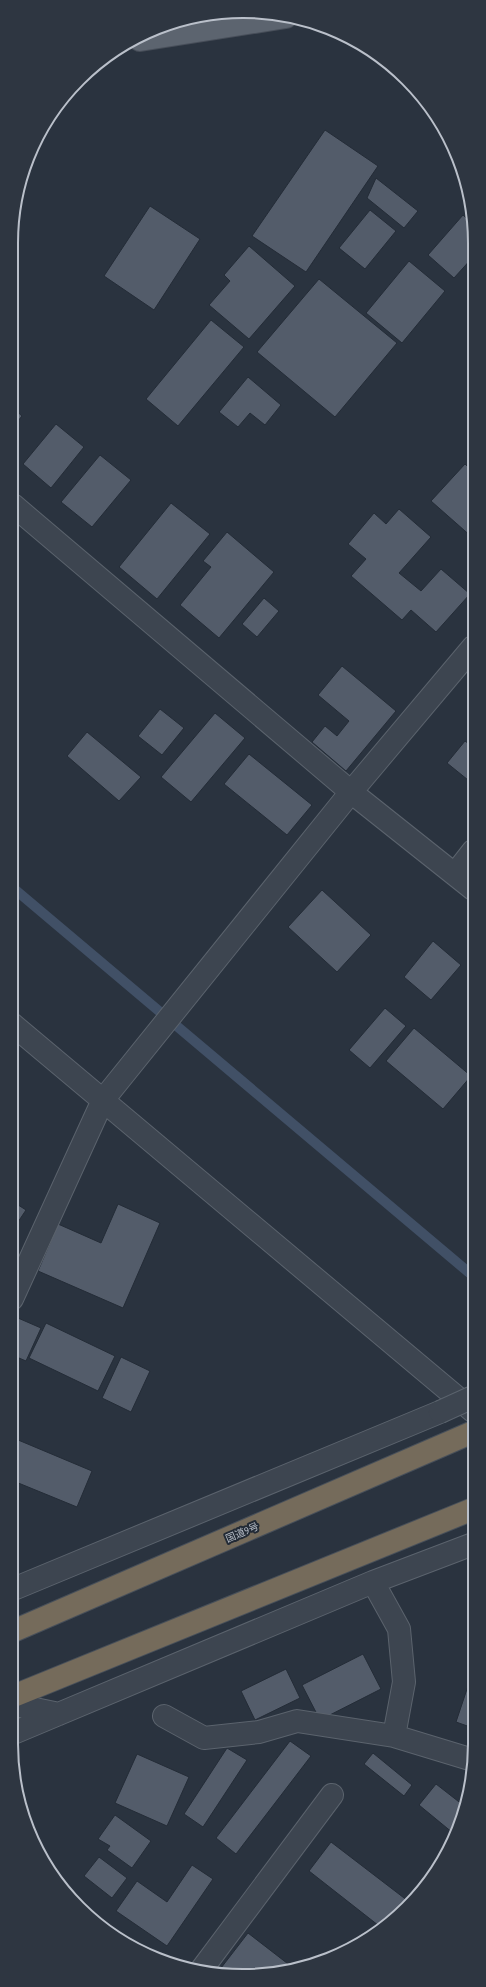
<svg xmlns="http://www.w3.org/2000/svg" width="486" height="1987" font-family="'Asap Condensed','Noto Sans JP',sans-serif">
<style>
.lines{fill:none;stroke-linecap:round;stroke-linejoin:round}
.stream{stroke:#415066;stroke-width:10}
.building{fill:#535c6a;stroke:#242c37}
.minor-casing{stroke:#5b636d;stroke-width:24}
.major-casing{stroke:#474e59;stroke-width:24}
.highway-casing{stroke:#48505a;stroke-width:24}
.minor{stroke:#3d4550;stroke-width:22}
.major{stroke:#5c646f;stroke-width:22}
.highway{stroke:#756b5b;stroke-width:22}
.minor-bridge-casing{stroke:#5b636d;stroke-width:24;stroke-linecap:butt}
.minor-bridge{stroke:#3d4550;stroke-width:22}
.labels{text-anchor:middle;stroke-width:4;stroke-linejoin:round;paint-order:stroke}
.street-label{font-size:10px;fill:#bac0ca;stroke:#222a35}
.rim{fill:none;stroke:#bac0ca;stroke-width:2}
</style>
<rect width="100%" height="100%" fill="#2a333f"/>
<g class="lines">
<path class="stream" d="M12,887L473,1276"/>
</g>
<path class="building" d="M325,130L378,166L306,272L252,236Z
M376,178L418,211L404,228L367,198Z
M150,206L200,239L154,310L104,276Z
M370,210L396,231L365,269L339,248Z
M463,215L473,225V257L454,278L428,255Z
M249,246L295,286L249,339L209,305L230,281L224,275Z
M409,261L445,291L402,343L366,313Z
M319,279L397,343L335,417L257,352Z
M211,320L244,347L178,426L146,399Z
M248,377L281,405L265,425L250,413L238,427L219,412Z
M13,408L22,416L13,427Z
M56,424L84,447L51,488L23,464Z
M100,455L131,480L92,527L61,502Z
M465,464L473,472V538L431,501Z
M171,503L210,534L157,599L119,567Z
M399,509L431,537L399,573L421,591L441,569L470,594L436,632L411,610L402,620L351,576L366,559L348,544L374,513L386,524Z
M227,532L274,572L219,638L180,605L211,567L203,561Z
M264,598L279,611L257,637L242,624Z
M342,666L396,711L346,771L312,742L325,726L337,736L349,721L318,695Z
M160,709L184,728L162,755L138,736Z
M215,713L245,738L191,802L161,777Z
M87,732L141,777L119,801L67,756Z
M465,741L473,747V784L447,763Z
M249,754L312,805L287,835L224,784Z
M322,890L371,935L337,972L288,927Z
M433,941L461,965L431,1000L404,977Z
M385,1008L406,1026L370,1068L349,1050Z
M414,1028L471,1076L443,1109L386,1061Z
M12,1201L26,1210L12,1231Z
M118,1204L160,1223L123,1308L38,1271L58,1224L101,1243Z
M18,1318L41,1328L26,1361L12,1355V1333Z
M46,1323L115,1356L98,1391L29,1358Z
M121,1357L150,1371L131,1412L102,1398Z
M11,1437L92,1471L77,1507L11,1480Z
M363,1654L381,1689L320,1720L302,1685Z
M286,1669L300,1698L255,1720L241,1691Z
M472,1674L473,1675V1728L456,1722Z
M290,1741L311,1756L236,1854L216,1838Z
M227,1748L247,1760L203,1827L184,1814Z
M373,1753L412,1785L404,1796L364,1764Z
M137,1754L189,1777L167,1826L115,1803Z
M436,1784L463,1805L453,1833L419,1805Z
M115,1815L151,1841L132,1868L107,1850L110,1846L98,1839Z
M331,1842L408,1901L384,1928L383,1929L309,1871Z
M99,1857L127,1878L112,1898L84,1876Z
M192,1865L213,1879L167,1946L116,1911L137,1881L167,1902Z
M248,1933L292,1967L230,1975L221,1968Z"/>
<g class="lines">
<defs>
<path id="minor" d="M13,505L351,792L473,889
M455,874L473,851
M12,1024L473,1411
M12,1299L103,1100L351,792L473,647
M373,1582L399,1629L404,1682L394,1736
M11,1590L440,1412
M11,1704L59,1714
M164,1716L204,1738L259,1732L297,1721L394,1736L473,1760
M11,1734L373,1582L473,1544
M202,1969L332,1795"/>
<path id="major" d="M140,40L286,17"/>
<path id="highway" d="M11,1632L473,1432
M11,1697L473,1509"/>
</defs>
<use href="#minor" class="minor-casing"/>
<use href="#major" class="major-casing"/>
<use href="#highway" class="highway-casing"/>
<use href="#minor" class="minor"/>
<use href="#major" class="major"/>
<use href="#highway" class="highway"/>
<defs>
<path id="minor-bridge" d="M440,1412L473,1397"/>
</defs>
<use href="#minor-bridge" class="minor-bridge-casing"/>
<use href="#minor-bridge" class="minor-bridge"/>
</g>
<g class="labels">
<g class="street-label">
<text transform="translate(242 1532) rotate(-23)" y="4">国道9号</text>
</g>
</g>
<path d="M0 0H486V1987H0ZM243 18H243A225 225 0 0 1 468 243V1744A225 225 0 0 1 243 1969H243A225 225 0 0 1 18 1744V243A225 225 0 0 1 243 18Z" fill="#2e3641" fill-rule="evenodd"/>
<path class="rim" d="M243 18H243A225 225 0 0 1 468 243V1744A225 225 0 0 1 243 1969H243A225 225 0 0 1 18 1744V243A225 225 0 0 1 243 18Z"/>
</svg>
